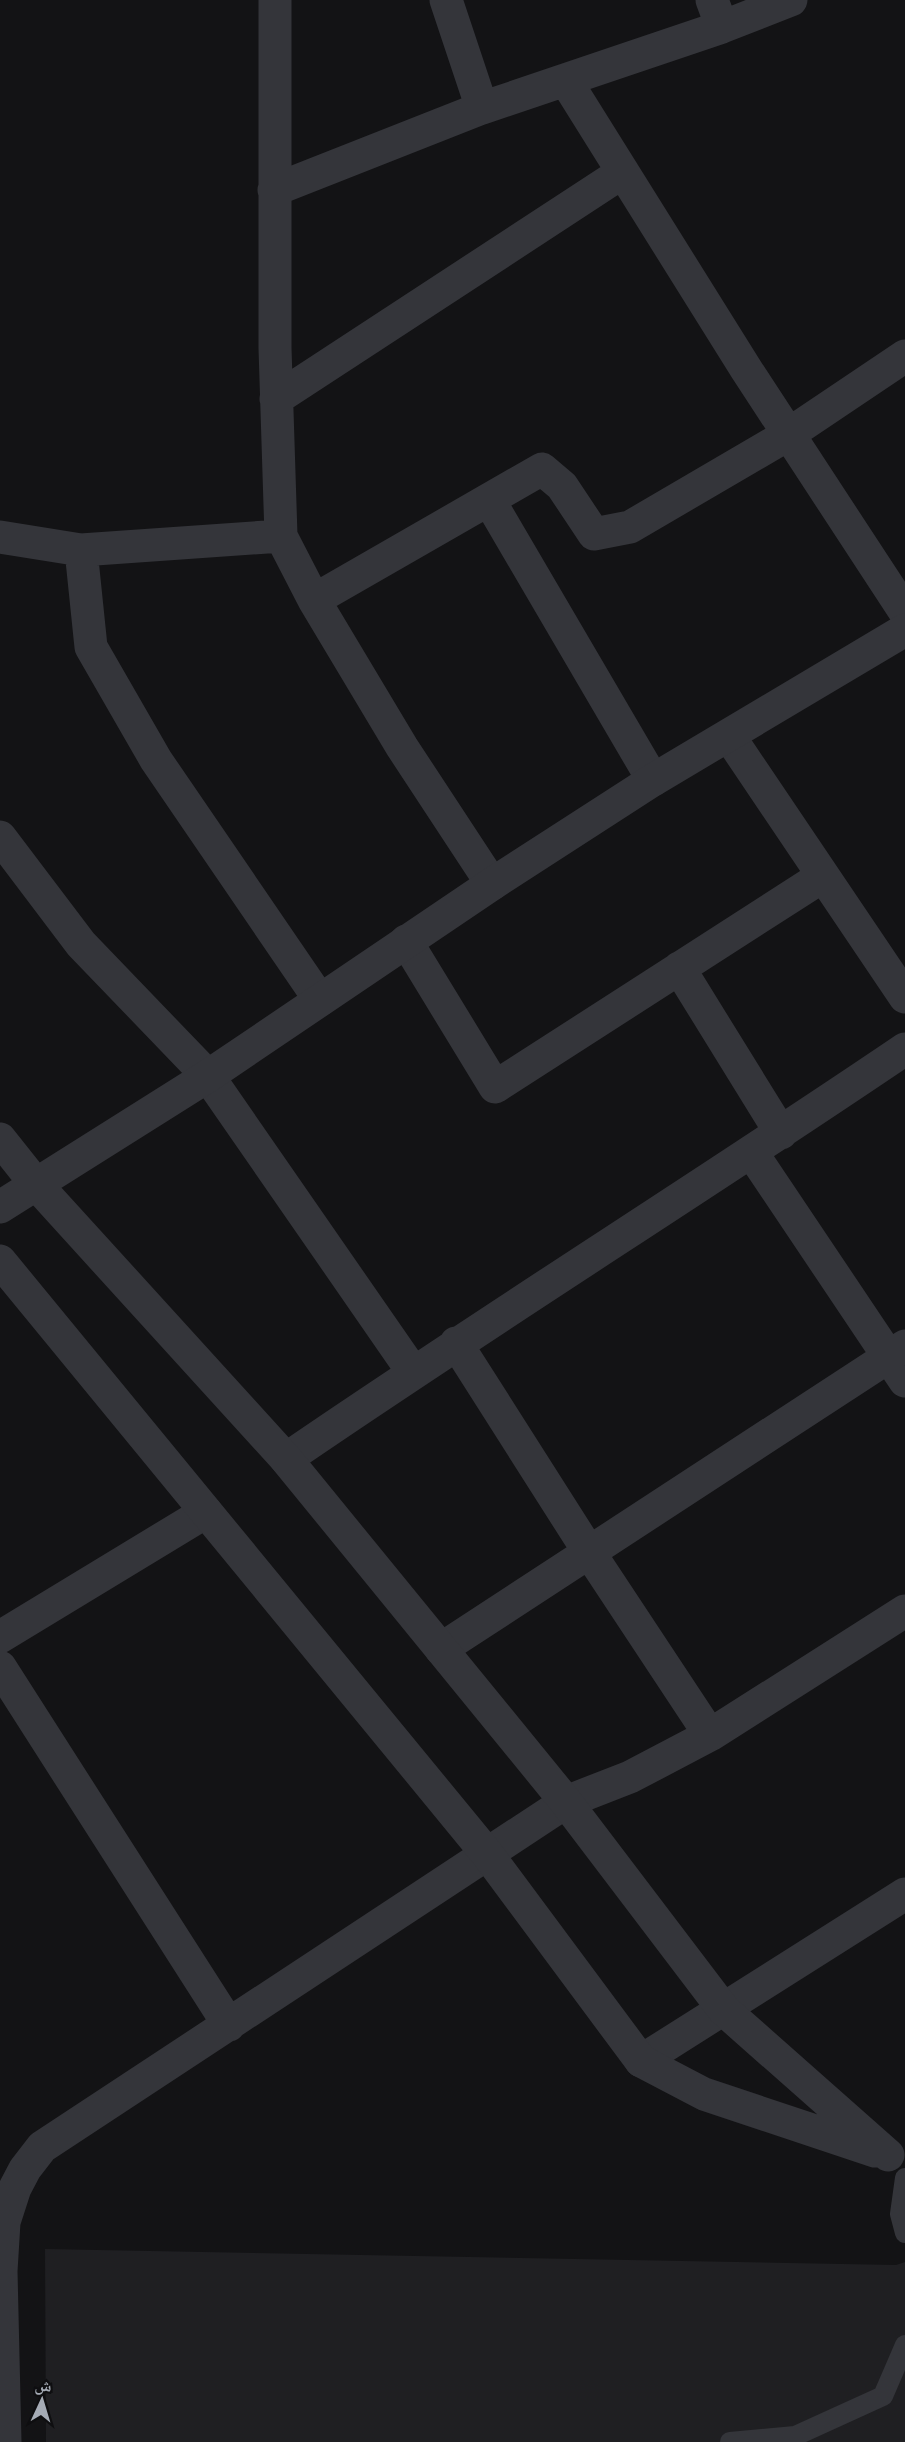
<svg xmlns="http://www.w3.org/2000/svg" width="905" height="2442" font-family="Poppins,'Noto Naskh Arabic',sans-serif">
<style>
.built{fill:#1f1f22}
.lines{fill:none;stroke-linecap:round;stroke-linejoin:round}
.service{stroke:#34353a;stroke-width:20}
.minor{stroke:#34353a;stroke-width:33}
.tertiary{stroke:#34353a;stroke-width:33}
</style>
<rect width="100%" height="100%" fill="#131315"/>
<path class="built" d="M45,2249L896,2265L905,2262V2442H46Z"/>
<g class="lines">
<path class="service" d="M905,2178L900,2214L905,2233
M730,2442L795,2436L883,2396L905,2345"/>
<path class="minor" d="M275,0V348L281,536L314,600L402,747L492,884
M446,0L482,108
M712,0L722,27
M566,81L746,369L905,612
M274,190L482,108L722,27L791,0
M276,399L623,172
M489,500L653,780
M0,537L81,550L281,536
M81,550L91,647L156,760L320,1000
M314,600L542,469L562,486L594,534L630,527L789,434L905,356
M729,736L905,997
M0,837L81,944L208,1076L413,1372
M406,941L495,1087L823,876
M679,968L781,1133
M752,1153L905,1381
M456,1343L589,1552L710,1735
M286,1459C490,1319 700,1188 905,1049
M0,1637L206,1512
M441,1649L905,1346
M0,1667L229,2025
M641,2061L905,1894
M5,2442L1,2271L4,2222L15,2188L25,2169L42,2147L566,1802L630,1777L710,1735L905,1611"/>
<path class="tertiary" d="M0,1139L35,1183L286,1459L566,1802L724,2010L888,2155
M0,1207L208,1076L492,884L653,780L905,630
M0,1261L488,1855L641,2061L704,2094L875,2151"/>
</g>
<g transform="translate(42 2400) rotate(4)" stroke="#0e0e10" stroke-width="4.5" paint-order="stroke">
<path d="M0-4.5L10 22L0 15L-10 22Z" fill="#a5abb5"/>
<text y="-9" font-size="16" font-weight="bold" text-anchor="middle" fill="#a5abb5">ش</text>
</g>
</svg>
